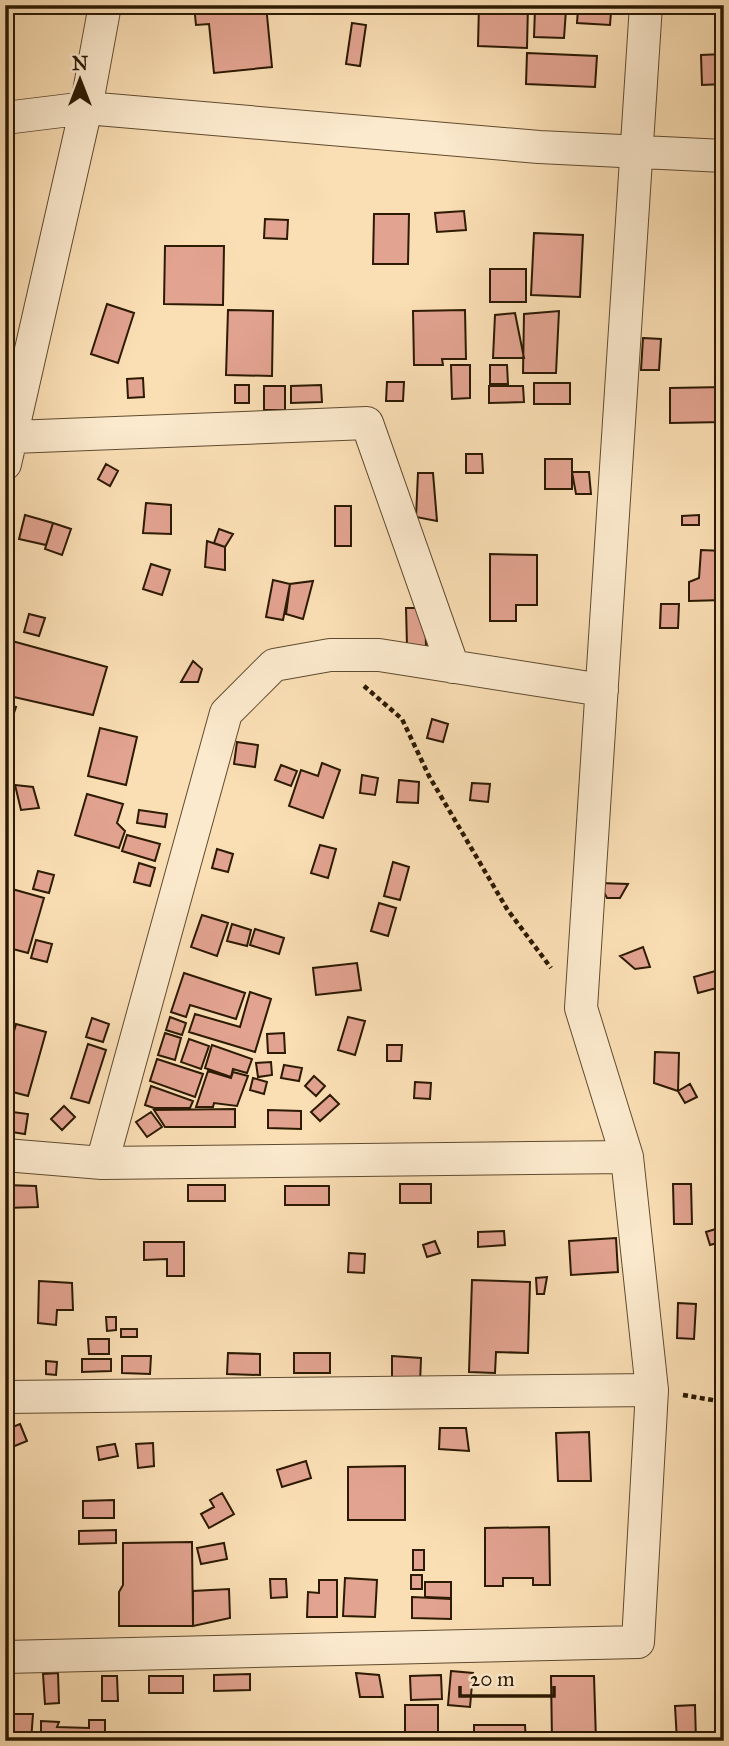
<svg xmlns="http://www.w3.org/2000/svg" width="729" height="1746" font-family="'IM FELL Great Primer',serif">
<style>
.building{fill:#e2a390;stroke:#2c1a03;stroke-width:2}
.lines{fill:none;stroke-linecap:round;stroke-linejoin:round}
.minor-casing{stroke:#604b2f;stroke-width:34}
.path{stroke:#2c1a03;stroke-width:4.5;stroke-dasharray:5 3.5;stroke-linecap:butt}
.minor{stroke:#fceace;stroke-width:32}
</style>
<rect width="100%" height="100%" fill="#fadeb4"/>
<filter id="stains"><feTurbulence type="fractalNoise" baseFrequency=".00286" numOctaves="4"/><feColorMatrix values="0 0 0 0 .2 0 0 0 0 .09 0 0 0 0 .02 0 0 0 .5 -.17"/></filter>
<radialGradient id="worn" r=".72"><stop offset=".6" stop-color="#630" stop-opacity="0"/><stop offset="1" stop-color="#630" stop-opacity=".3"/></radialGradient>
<path class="building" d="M194,5H266L272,67L214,73L209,24L196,25Z
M479,5H528L527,48L478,46Z
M535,9L566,10L564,38L534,37Z
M578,9L611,12L610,25L577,23Z
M352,23L366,25L360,66L346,64Z
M527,53L597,56L595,87L526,84Z
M724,54V84L702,85L701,55Z
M464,211L466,230L437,232L435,213Z
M374,214H409L408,264H373Z
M265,219L288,220L287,239L264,238Z
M534,233L583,235L580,297L531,295Z
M165,246H224L223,305L164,304Z
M490,269H526V302H490Z
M107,304L134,313L118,363L91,354Z
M228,310L273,311L272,376L226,375Z
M465,310L466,359H442L443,365H414L413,311Z
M559,311L556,373H523L524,314Z
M515,313L524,358H493L495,315Z
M643,338L661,339L659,370H641Z
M451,365H470V398L452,399Z
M490,365H507L508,384H490Z
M143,378L144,397L128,398L127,379Z
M387,382H404L403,401H386Z
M534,383H570V404H534Z
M235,385H249V403H235Z
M321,385L322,402L291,403V386Z
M264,386H285V410H264Z
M489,386H523L524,402L489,403Z
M724,387V422L670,423V388Z
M466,454H482L483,473H466Z
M545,459H572V489H545Z
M106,464L118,471L110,486L98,479Z
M572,472H589L591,494H576Z
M418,473H433L437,521L416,517Z
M146,503L171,505V534L143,533Z
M335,506H351V546H335Z
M25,515L53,523L46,545L19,539Z
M699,515V525H682V516Z
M53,523L71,529L62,555L45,549Z
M219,529L233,534L225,547L214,543Z
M207,541L225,547V570L205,567Z
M701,550L724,551V600L689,601V582L699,578Z
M490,554L537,555V605H516V621H490Z
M151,564L170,570L162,595L143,589Z
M273,580L290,584L283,620L266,617Z
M313,581L303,619L286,614L290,584Z
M661,604H679L678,628H660Z
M406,608H425L426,646H407Z
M29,614L45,618L39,636L24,632Z
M12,641L107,667L93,715L5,695V672Z
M193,661L202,669L198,682H181Z
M5,704L16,707L5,739Z
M432,719L448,724L443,742L427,738Z
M100,728L137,737L126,785L88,776Z
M237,742L258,745L255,767L234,764Z
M322,763L340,770L323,818L289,806L301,770L318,776Z
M281,765L297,771L291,786L275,780Z
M362,775L378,778L375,795L360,793Z
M399,780L419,782L418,803L397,802Z
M472,783L490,784L488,802L470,800Z
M15,785L33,787L39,808L21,810Z
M87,794L123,804L117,823L125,831L119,848L75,835Z
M139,810L167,814L165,827L137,823Z
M127,835L160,844L155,861L122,851Z
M320,845L336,849L328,878L311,873Z
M217,849L233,854L228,872L212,868Z
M393,862L409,867L400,900L384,896Z
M139,863L155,868L150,886L134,882Z
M38,871L54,875L49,893L33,889Z
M599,883L628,884L620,898H607Z
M5,887L44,898L28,953L5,947Z
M379,903L396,908L388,936L371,931Z
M202,915L228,923L217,956L191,947Z
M232,924L251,930L247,946L227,941Z
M255,929L284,938L279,954L250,945Z
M36,940L52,944L47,962L31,958Z
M643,947L650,967L635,969L620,956Z
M357,963L361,990L316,995L313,968Z
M719,970L724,986L698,993L694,977Z
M184,973L245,993L236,1019L190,1005L186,1017L171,1012Z
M250,992L271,999L255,1052L189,1032L195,1014L240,1027Z
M170,1017L186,1023L182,1035L166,1030Z
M348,1017L365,1021L355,1055L338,1050Z
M92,1018L109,1024L103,1042L86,1037Z
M16,1024L46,1032L28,1096L5,1090V1064Z
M165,1033L181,1038L175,1060L158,1055Z
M284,1033L285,1053H268L267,1034Z
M189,1039L209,1046L201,1069L181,1062Z
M88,1044L106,1050L89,1103L71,1098Z
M212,1045L252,1059L247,1073L233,1069L231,1077L205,1068Z
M387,1045H402L401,1061H387Z
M655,1052L679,1053L678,1091L654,1083Z
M157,1059L203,1074L195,1097L150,1081Z
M271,1062L272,1075L258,1077L256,1063Z
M284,1065L302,1068L299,1081L281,1078Z
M208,1071L231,1078L233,1072L248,1076L237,1106L214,1103L213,1107H196Z
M314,1076L325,1086L316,1096L305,1086Z
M253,1078L267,1082L264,1094L250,1090Z
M415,1082L431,1083L430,1099L414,1098Z
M690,1084L697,1097L685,1103L678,1091Z
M151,1086L193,1101L190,1108H154L145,1105Z
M330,1095L339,1104L320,1121L311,1112Z
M64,1106L75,1117L62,1130L51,1119Z
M235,1109V1127H165L154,1110Z
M268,1110L301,1111V1129L268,1128Z
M5,1111L28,1114L25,1134L5,1131Z
M151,1112L162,1127L147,1137L136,1122Z
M716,1162H724V1184H717Z
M400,1184H431V1203H400Z
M673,1184H691L692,1224H674Z
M5,1185L36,1186L38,1207L5,1208Z
M188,1185H225V1201H188Z
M285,1186H329V1205H285Z
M722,1227L724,1241L710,1245L706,1232Z
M504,1231L505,1245L478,1247V1232Z
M616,1238L618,1272L571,1275L569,1241Z
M435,1241L440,1253L427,1257L423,1245Z
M144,1242H184V1276H167V1259L144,1260Z
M349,1253L365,1254L364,1273L348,1272Z
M547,1277L544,1294H537L536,1278Z
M472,1280L530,1282L528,1353L496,1352L495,1373L469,1372Z
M39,1281L72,1283L73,1310H57L56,1325L38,1323Z
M678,1303L696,1304L694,1339L677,1338Z
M106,1317H116V1330L107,1331Z
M121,1329H137V1337H121Z
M88,1339H109V1354H89Z
M228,1353L260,1354V1375L227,1374Z
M294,1353H330V1373H294Z
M122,1356H151L150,1374L122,1373Z
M392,1356L421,1358L420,1384L392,1379Z
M82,1359H111V1371L82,1372Z
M46,1361L57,1362L56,1375L46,1374Z
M20,1424L27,1441L5,1450V1430Z
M440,1428H466L469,1451L439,1449Z
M589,1432L591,1481H558L556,1433Z
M153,1443L154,1466L138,1468L136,1444Z
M115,1444L118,1456L99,1460L97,1447Z
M306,1461L311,1478L282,1487L277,1470Z
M405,1466V1520H348V1467Z
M222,1493L234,1514L209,1528L201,1514L214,1507L210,1500Z
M114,1500V1518H83V1501Z
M549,1527L550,1585H533V1578H503V1586H485V1528Z
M116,1530V1543L79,1544V1531Z
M192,1542L193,1626H119V1592L123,1585V1543Z
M224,1543L227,1559L201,1564L197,1548Z
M413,1550H424V1570H413Z
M411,1575H422V1589H411Z
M345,1578L377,1580L375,1617L343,1616Z
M270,1579H286L287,1597L271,1598Z
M319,1580H337V1617H307L308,1592L319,1593Z
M425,1582H451V1598L425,1597Z
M229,1589L230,1618L193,1626V1591Z
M412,1597L451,1599V1619L412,1618Z
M451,1671L473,1673L470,1707L448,1705Z
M58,1673L59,1703L45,1704L43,1674Z
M356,1673L379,1675L383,1697H360Z
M250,1674V1690L214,1691V1675Z
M441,1675L442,1699L411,1700L410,1676Z
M102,1676H117L118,1701H102Z
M149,1676H183V1693H149Z
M551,1676H594L596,1741H552Z
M405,1705H438V1741H405Z
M695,1705L696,1741H677L675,1706Z
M5,1714H33L31,1741H5Z
M89,1720H105V1741H41V1721L59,1722L57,1727L89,1728Z
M474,1725H525L526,1741H474Z"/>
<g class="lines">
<defs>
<path id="minor" d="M5,118L86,108L539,147L724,156
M13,437L367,423L453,667
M5,464L86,108L105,5
M5,1155L102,1163L627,1157
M102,1163L226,713L274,665L330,655H379L602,690
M5,1397L652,1390
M5,1657L638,1642L652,1390L627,1157L581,1008L646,5"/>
</defs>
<use href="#minor" class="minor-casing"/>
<path class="path" d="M364,686L402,719L429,776L507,909L551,968
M683,1395L724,1402"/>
<use href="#minor" class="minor"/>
</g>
<rect width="729" height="1746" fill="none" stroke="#fadeb4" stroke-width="28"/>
<rect x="7" y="7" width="715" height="1732" fill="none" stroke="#2c1a03" stroke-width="3.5"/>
<rect x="14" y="14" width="701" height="1718" fill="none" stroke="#2c1a03" stroke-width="2"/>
<g transform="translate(80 80)" stroke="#fceace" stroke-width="5" paint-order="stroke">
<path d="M0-5L12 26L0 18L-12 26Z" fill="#2c1a03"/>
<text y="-10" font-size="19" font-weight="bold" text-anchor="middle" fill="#2c1a03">N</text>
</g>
<path d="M460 1686v10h94v-10" fill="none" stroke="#2c1a03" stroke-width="3.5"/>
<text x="470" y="1686" font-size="21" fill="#2c1a03" stroke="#fceace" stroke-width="5" paint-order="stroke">20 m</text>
<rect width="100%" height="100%" filter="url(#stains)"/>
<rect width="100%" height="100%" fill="url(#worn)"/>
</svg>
